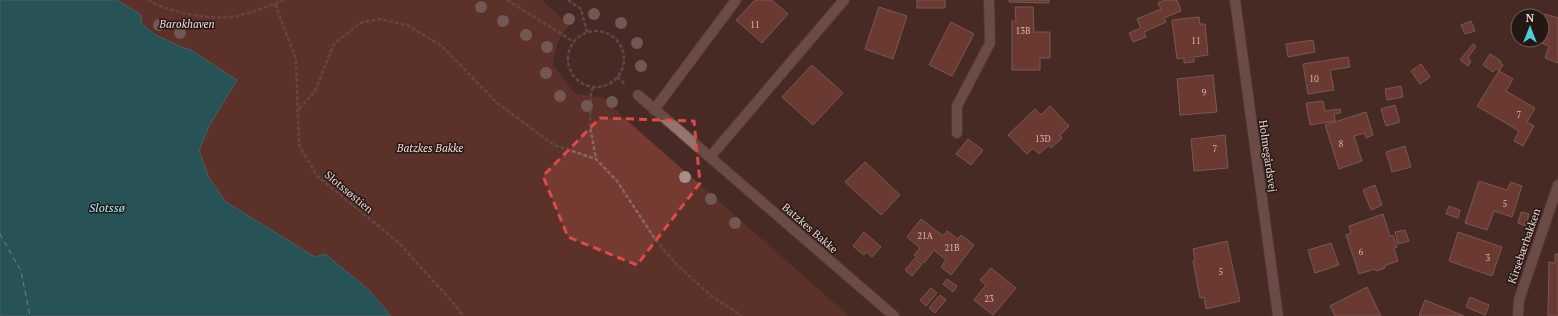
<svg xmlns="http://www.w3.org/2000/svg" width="1558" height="316" font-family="'PT Serif',serif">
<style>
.green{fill:#753a32}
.water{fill:#008696;stroke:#469ea9}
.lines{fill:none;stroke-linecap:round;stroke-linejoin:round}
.ferry{stroke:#a3effc;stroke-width:1;stroke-dasharray:5 4;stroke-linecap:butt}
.building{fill:#964e44;stroke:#b5908a}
.minor-casing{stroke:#614641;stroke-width:12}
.path{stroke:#836965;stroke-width:2.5;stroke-dasharray:4 2;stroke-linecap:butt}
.minor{stroke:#96746e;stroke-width:10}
.tree{fill:#a78e89}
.marked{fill:none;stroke:#da4b4a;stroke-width:3;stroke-dasharray:8 5;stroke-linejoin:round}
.labels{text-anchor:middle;stroke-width:3;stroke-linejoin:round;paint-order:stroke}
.number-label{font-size:9px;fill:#d6b5b0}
.park-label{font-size:11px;font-style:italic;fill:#f5dfdb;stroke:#241714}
.street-label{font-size:11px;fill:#ebd7d4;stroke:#241714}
.water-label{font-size:12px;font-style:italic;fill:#a3effc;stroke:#241714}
</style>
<rect width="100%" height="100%" fill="#472a25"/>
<path class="green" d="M117,0H542L569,25L557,43L553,65L575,94L604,98L622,116L849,316H391L369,290L226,202L209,178L199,150L209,126L191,50C172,46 156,35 141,23V15Z"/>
<path class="water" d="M0,0H117L141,15V23L154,34L181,47L191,50L237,80L209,126L199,150L209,178L226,202L315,257L325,254L369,290L391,316H0Z"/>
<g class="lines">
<path class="ferry" d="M0,234L21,271L30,316"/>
</g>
<path class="building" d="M755,0H772L788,14L762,43L736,20Z
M917,0H945V8H917Z
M1009,0H1049V3L1009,2Z
M1165,0H1177L1181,11L1164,18L1166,22L1144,32L1146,37L1133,42L1129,33L1141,28L1137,19L1161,9L1158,3Z
M879,7L907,16L893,59L865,49Z
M1015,7H1033L1034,32H1050V58H1040V70H1012V21H1016Z
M1545,14L1558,18V63L1545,58L1549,46L1536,41V40H1542V23Z
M1199,17L1200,24H1205L1208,55L1194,57V62L1184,63V58L1177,59L1172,20Z
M1471,21L1475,31L1465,34L1461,25Z
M951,22L974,34L952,76L929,65Z
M1313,40L1315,52L1288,57L1286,44Z
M1473,44L1476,46L1468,58L1471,61L1468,66L1460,60Z
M1490,54L1501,61L1500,62L1503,65L1499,71L1496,68L1493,72L1483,65Z
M1348,57L1350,67L1330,70L1334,90L1308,94L1303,64Z
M1421,64L1430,77L1420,84L1411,71Z
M812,65L843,93L813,125L782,97Z
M1499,71L1513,79L1506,91L1535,108L1527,122L1534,126L1523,146L1514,141L1519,131L1477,106Z
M1213,75L1217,112L1180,115L1177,79Z
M1401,86L1403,97L1387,100L1385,89Z
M1323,101L1325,111L1340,109L1341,113L1334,114L1335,121L1310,125L1306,103Z
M1395,105L1400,122L1386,126L1381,109Z
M1050,106L1069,126L1060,135L1062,138L1051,148L1049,145L1039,154L1033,148L1027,154L1008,135L1035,109L1041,115Z
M1366,112L1373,135L1366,138L1365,133L1354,136L1362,161L1339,169L1325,125Z
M1225,135L1228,168L1194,171L1191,139Z
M968,139L983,150L971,165L956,154Z
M1405,146L1411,167L1392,172L1386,152Z
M865,162L900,195L881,215L845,182Z
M1479,181L1507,190L1511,182L1522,186L1512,217L1494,211L1487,230L1465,223Z
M1375,185L1382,205L1371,210L1363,190Z
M1449,206L1460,210L1458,218L1446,214Z
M1521,212L1529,214L1526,226L1518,223Z
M1383,214L1390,236L1393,235L1397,247L1394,248L1398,261L1384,266L1385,268L1376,271L1375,269L1359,274L1346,235L1351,233L1349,226Z
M921,219L943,236L947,231L958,239L961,235L974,245L951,275L941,267L946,260L934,250L924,263L914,255L920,248L907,237Z
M1405,230L1409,241L1398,244L1395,232Z
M864,232L881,247L872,257L867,252L864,255L853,246Z
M1458,232L1502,247L1492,276L1449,261Z
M1227,241L1240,301L1206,309L1204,297L1200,298L1193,261L1195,260L1193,249Z
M1331,243L1339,265L1315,273L1308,250Z
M1555,254H1558V316H1548L1549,262L1555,263Z
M915,258L922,264L912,276L905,270Z
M991,268L1016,288L993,315L974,300L986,285L980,280Z
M947,279L957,286L953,292L943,284Z
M1367,287L1381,316H1335L1330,306Z
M931,288L937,293L926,306L920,300Z
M940,295L946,300L935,313L929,308Z
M1470,297L1489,305L1485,315L1466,307Z
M1425,300L1464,316H1419Z"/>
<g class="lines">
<defs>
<path id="minor" d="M1235,0L1278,316
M638,95L894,316
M654,110L736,0
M957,133V106L990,43L989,0
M710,157L844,0
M1518,316L1519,300L1558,185"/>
</defs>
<use href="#minor" class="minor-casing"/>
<path class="path" d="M148,0C169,13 213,21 237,16C253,12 269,6 284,0
M507,0L574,42
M568,0L581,9L587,32
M275,4L296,59L299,145L317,176L398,242L456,306L463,316
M568 59a28 28 0 1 1 56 0a28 28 0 1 1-56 0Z
M617,77L626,85
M593,87L591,92L590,126L596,159
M299,109L315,91L334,44L360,23L379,19L407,25L442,46L496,102L554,145L596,159L617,181L655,239L676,264L710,295L742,316"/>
<use href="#minor" class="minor"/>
</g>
<g class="tree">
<circle cx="481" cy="7" r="6"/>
<circle cx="594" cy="14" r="6"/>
<circle cx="569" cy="19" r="6"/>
<circle cx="503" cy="21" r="6"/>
<circle cx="621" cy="23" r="6"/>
<circle cx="159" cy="25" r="6"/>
<circle cx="180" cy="33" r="6"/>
<circle cx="526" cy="35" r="6"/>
<circle cx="637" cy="43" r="6"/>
<circle cx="547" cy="47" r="6"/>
<circle cx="641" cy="66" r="6"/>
<circle cx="546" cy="73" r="6"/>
<circle cx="560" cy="96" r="6"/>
<circle cx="612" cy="102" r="6"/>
<circle cx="587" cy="106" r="6"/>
<circle cx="685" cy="177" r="6"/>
<circle cx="711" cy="199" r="6"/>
<circle cx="735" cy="223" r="6"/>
</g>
<path d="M0 0H1558V316H0ZM600,118L694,121L700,183L637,265L568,237L543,176Z" fill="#472a25" fill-opacity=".55" fill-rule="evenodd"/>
<path class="marked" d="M600,118L694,121L700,183L637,265L568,237L543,176Z"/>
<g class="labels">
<g class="number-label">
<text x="755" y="28">11</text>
<text x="1023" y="34">13B</text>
<text x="1196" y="44">11</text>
<text x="1314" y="82">10</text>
<text x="1204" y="96">9</text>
<text x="1519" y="118">7</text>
<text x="1043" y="142">13D</text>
<text x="1341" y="147">8</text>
<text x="1215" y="152">7</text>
<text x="1505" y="207">5</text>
<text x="925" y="239">21A</text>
<text x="952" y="251">21B</text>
<text x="1361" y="255">6</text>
<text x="1488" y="261">3</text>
<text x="1221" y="275">5</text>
<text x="989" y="302">23</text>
</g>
<g class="park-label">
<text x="187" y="28">Barokhaven</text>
<text x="430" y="152">Batzkes Bakke</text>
</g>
<g class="street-label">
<text transform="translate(1268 156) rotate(82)" y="4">Holmegårdsvej</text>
<text transform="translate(349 192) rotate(40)" y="4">Slotssøstien</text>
<text transform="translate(810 228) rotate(41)" y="4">Batzkes Bakke</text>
<text transform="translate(1524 246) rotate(-71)" y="4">Kirsebærbakken</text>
</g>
<g class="water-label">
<text x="107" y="212">Slotssø</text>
</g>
</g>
<g transform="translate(1530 28)"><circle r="19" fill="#241714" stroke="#746461"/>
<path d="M0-3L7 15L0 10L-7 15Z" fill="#54cadd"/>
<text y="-6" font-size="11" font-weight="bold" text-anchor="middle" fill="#ebd7d4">N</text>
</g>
</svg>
